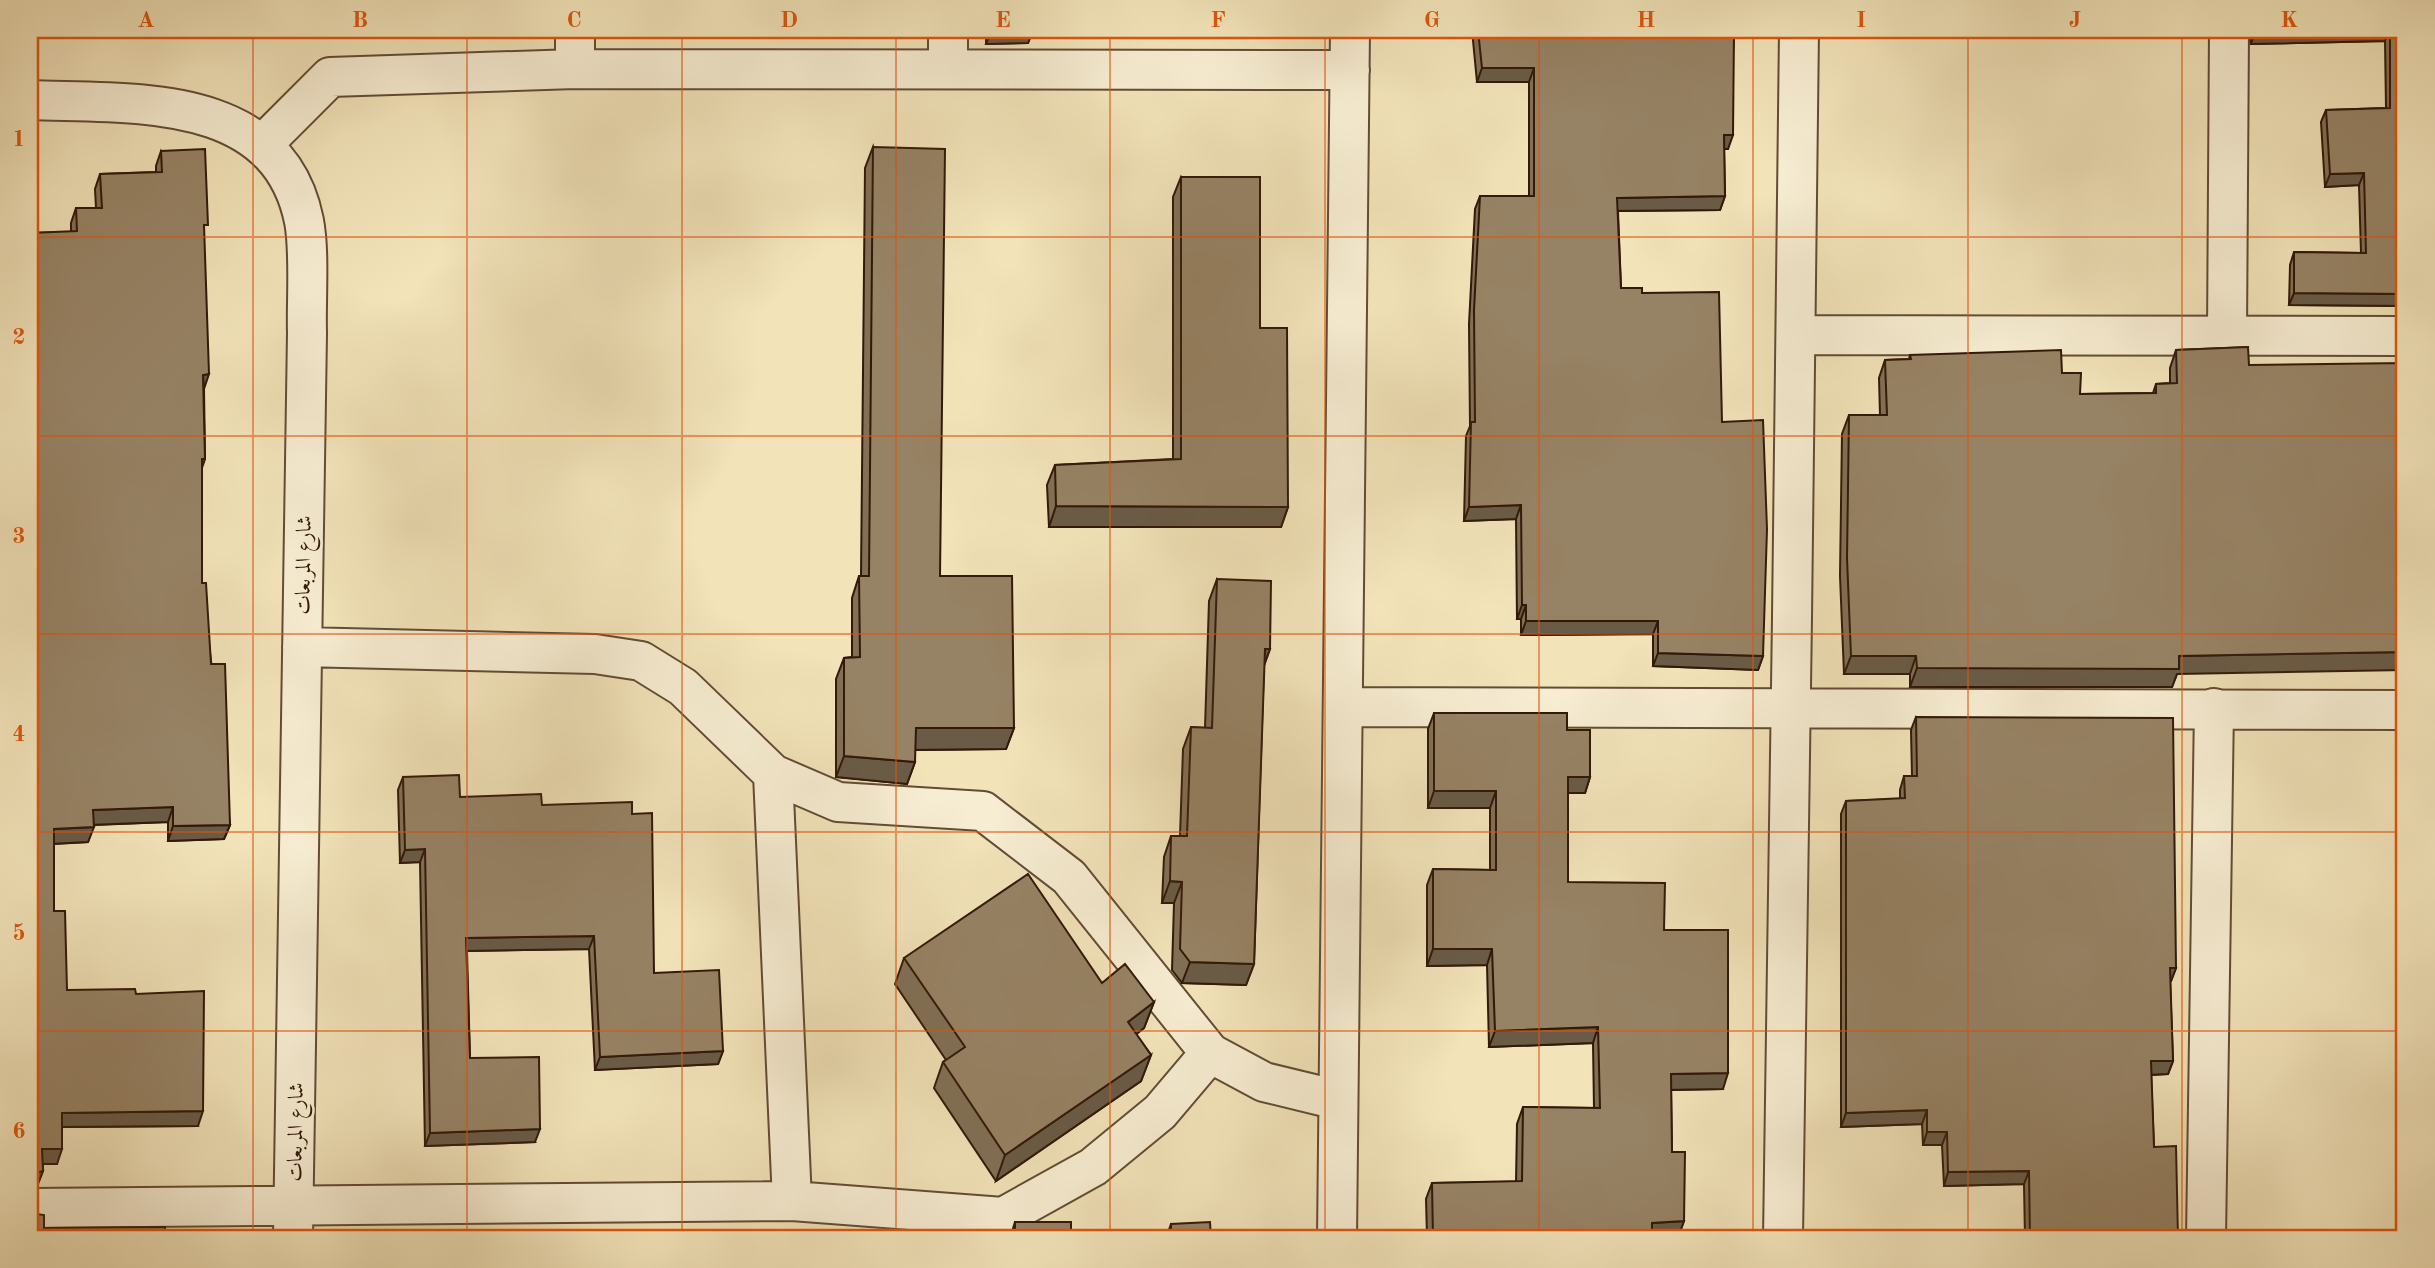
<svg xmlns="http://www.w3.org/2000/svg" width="2435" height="1268" font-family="'Old Standard TT',Amiri,serif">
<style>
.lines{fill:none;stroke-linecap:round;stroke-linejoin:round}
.minor-casing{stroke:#624c34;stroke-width:42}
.minor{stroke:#f7edd2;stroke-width:38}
.wall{fill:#817056;stroke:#321908;stroke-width:2}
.shaded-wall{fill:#695b46;stroke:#321908;stroke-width:2}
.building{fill:#968264;stroke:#321908;stroke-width:2}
.grid{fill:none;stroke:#df560c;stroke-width:2;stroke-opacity:0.55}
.labels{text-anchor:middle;stroke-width:5;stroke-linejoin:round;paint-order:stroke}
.street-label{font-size:21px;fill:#321908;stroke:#f7edd2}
.neatline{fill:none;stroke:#df560c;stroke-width:2.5}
.grid-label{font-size:23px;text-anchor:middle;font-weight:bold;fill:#df560c}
</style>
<rect width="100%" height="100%" fill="#f2e3b9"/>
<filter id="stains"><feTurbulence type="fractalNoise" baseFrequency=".00286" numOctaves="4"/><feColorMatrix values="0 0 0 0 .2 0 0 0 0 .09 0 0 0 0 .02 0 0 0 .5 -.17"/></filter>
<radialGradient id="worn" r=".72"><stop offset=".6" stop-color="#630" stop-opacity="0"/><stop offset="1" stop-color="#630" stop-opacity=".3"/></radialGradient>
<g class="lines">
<defs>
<path id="minor" d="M575,69V30
M948,69V30
M30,100C132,104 278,91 304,221C310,252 306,300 307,333L293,1238
M264,143L330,77L575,69L1350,70
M1798,335L2405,336
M2227,335L2229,30
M302,647L595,654L641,661L683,687L773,774L838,802L983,811L1069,877L1210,1053L1264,1082L1338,1100
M1343,707L2405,710
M773,774L792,1201L1003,1217L1093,1167L1160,1112L1210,1053
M30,1208L792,1201
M1337,1238L1350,30
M1783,1238C1787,835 1797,433 1799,30
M2206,1238L2214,708"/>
</defs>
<use href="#minor" class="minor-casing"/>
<use href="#minor" class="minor"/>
</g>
<path class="wall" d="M986,30H1033L1028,43L986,44Z
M1472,30H1744L1743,34H1734L1728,149H1724L1725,196L1720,210L1618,211L1621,288L1642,293L1722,422L1763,656L1758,670L1653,666V634L1521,635V619H1517L1516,519L1464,521L1466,436L1470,426L1469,324L1475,209L1480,196H1529V82H1477Z
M2250,30H2405V306L2289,305L2290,265L2294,252L2361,253L2359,185L2325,187L2321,122L2326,110L2386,108L2385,41L2251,44Z
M873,147L940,576L1014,728L1006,749L915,750V762L907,784L836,777V679L844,658L852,657V598L859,576H861L865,168Z
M161,151L204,235V389L205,459L202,468V583L230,825L224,839L168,841V822L94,825L88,842L54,844V911L67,990L136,994L198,1126L62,1127L57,1164H43V1171L37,1186L30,1187V233L71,232V223L76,208H96L95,189L100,174L156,172V166Z
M1181,177L1260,328L1288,507L1281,527H1049L1047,485L1055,465L1173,459V197Z
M2248,347L2177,674L2172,687H1910V674H1844L1840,576L1842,434L1849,415H1880L1879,378L1885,360L1909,359L1910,355L2062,373L2080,394L2153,393L2156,384L2170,383V368L2176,350Z
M1217,579L1270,649L1264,666L1254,964L1246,985L1182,983L1172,970L1174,903H1162L1164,857L1171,836H1180L1183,749L1191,727L1205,728L1209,601Z
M1434,713L1567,730L1590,777L1585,793H1568V882L1664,930L1723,1089L1671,1090L1672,1152L1684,1221L1678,1237L1660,1238H1427L1426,1199L1432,1183L1516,1182L1517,1124L1523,1107L1594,1108L1593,1043L1489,1047L1487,965L1427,966V885L1433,869L1490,870V808H1428V729Z
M1916,717L2176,968L2171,981H2170L2173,1061L2168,1074L2151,1075L2154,1147L2178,1238H2025L2024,1184L1944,1186L1942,1145H1923L1922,1124L1841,1127V814L1846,801L1900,799V790L1904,776H1912L1911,730Z
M403,777L460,797L632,814L654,973L723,1051L718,1064L595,1070L589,949L467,951L470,1058L535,1142L425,1146L420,862L400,863L398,790Z
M904,958L1102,983L1154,1002L1144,1028L1136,1034L1151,1055L1141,1081L996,1181L934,1088L943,1062L946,1060L895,984Z
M1015,1222L1071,1238H1010Z
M1171,1224L1211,1238H1166Z"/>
<path class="shaded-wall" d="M992,30H1033L1028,43L986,44Z
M1730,30H1744L1743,34H1729Z
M2347,30H2389L2385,41L2251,44L2255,32Z
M1482,68H1534L1529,82H1477Z
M1724,135H1733L1728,149H1719Z
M2364,173L2359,185L2325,187L2330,174Z
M1725,196L1720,210L1612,211L1617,198Z
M2294,293L2405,294V306L2289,305Z
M209,374L204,389L203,375Z
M1521,505L1516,519L1464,521L1469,507Z
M1056,506L1288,507L1281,527H1049Z
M1522,605H1526L1521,619H1517Z
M1526,621H1658L1653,634L1521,635Z
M1265,649H1270L1262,670Z
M2405,652V670L2177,674L2172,687H1910L1917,668L2179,656Z
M1658,653L1763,656L1758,670L1653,666Z
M1851,656H1916L1910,674H1844Z
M916,728H1014L1006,749L908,750Z
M844,756L915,762L907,784L836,777Z
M1568,777H1590L1585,793H1562Z
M1434,791H1496L1490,808H1428Z
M173,807L168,822L88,825L93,810Z
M230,825L224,839L168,841L173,826Z
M94,827L88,842L49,844L54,829Z
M425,849L420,862L400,863L405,850Z
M1170,881L1182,882L1174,903H1162Z
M594,936L589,949L461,951L466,938Z
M1433,949H1492L1487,965L1427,966Z
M1190,962L1254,964L1246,985L1182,983Z
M2170,968H2176L2171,981H2165Z
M1154,1002L1144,1028L1119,1048L1128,1022Z
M1598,1027L1593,1043L1489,1047L1495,1031Z
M723,1051L718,1064L595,1070L600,1057Z
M1151,1055L1141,1081L996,1181L1005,1155Z
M2151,1061H2173L2168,1074L2146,1075Z
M1728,1073L1723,1089L1665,1090L1671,1074Z
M1927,1110L1922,1124L1841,1127L1846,1113Z
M203,1111L198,1126L57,1127L62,1113Z
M540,1129L535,1142L425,1146L430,1133Z
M1927,1132H1947L1942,1145H1923Z
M42,1149H62L57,1164H37Z
M43,1171L37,1186L30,1187V1174Z
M2029,1171L2024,1184L1944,1186L1948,1172Z
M1684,1221L1678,1237L1646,1238L1652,1223Z"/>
<path class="building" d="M1478,30H1734L1733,135H1724L1725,196L1617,198L1621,288H1642V293L1719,292L1722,422L1763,420L1767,529L1763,656L1658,653V621H1526V605H1522L1521,505L1469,507L1471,422H1475L1474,310L1480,196H1534V68H1482Z
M2255,30H2347L2255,32Z
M2390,30H2405V294L2294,293V252L2366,253L2364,173L2330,174L2326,110L2390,108Z
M873,147L945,149L940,576H1012L1014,728H916L915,762L844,756V658L860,657L859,576H869Z
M205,149L208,225H204L209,374L203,375L205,459H202V583H206L211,664H225L230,825L173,826V807L93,810L94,827L54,829V911H65L67,990L135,989L136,994L204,991L203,1111L62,1113V1149H42L43,1171L30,1174V233L77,231L76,208H102L100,174L162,172L161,151Z
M1181,177H1260V328H1287L1288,507L1056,506L1055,465L1181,459Z
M2248,347L2249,365L2405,363V652L2179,656V669L1917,668L1916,656H1851L1847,558L1849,415H1887L1885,360L1911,359L1910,355L2061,350L2062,373H2081L2080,394L2156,393V384L2177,383L2176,350Z
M1217,579L1271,581L1270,649H1265L1254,964L1190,962L1180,949L1182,882L1170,881L1171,836H1187L1191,727L1212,728Z
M1434,713H1567V730H1590V777H1568V882L1665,883L1664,930H1728V1073L1671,1074L1672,1152H1685L1684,1221L1652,1223V1238H1433L1432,1183L1522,1181L1523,1107L1600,1108L1598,1027L1495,1031L1492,949H1433V869L1496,870V791H1434Z
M1916,717L2173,718L2176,968H2170L2173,1061H2151L2154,1147L2176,1146L2178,1238H2030L2029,1171L1948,1172L1947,1132H1927V1110L1846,1113V801L1905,798L1904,776H1917Z
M459,775L460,797L541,794L542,805L632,802V814L652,813L654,973L719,970L723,1051L600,1057L594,936L466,938L470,1058L539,1057L540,1129L430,1133L425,849L405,850L403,777Z
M1028,874L1102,983L1125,964L1154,1002L1128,1022L1151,1055L1005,1155L943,1062L965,1047L904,958Z
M30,1213L44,1215V1228L165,1227V1238H30Z
M1015,1222H1071V1238H1015Z
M1210,1222L1211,1238H1171V1224Z
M680,1233V1238H533V1235Z"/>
<path class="grid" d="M253,30V1238M467,30V1238M682,30V1238M896,30V1238M1110,30V1238M1325,30V1238M1539,30V1238M1753,30V1238M1968,30V1238M2182,30V1238M30,237H2405M30,436H2405M30,634H2405M30,832H2405M30,1031H2405"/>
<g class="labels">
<g class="street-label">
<text transform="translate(303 565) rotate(-89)" y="7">شارع المربعات</text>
<text transform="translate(295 1132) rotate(-89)" y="7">شارع المربعات</text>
</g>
</g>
<rect width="2435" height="1268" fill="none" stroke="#f2e3b9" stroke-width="77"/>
<rect x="38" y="38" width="2358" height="1192" class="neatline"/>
<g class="grid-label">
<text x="146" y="27">A</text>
<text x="360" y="27">B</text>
<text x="574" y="27">C</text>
<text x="789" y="27">D</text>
<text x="1003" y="27">E</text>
<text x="1218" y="27">F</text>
<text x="1432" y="27">G</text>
<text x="1646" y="27">H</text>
<text x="1861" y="27">I</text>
<text x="2075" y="27">J</text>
<text x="2289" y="27">K</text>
<text x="19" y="146">1</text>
<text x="19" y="344">2</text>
<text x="19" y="543">3</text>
<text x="19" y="741">4</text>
<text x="19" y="940">5</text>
<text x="19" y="1138">6</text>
</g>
<rect width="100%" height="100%" filter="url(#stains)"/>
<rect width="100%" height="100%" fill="url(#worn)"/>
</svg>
